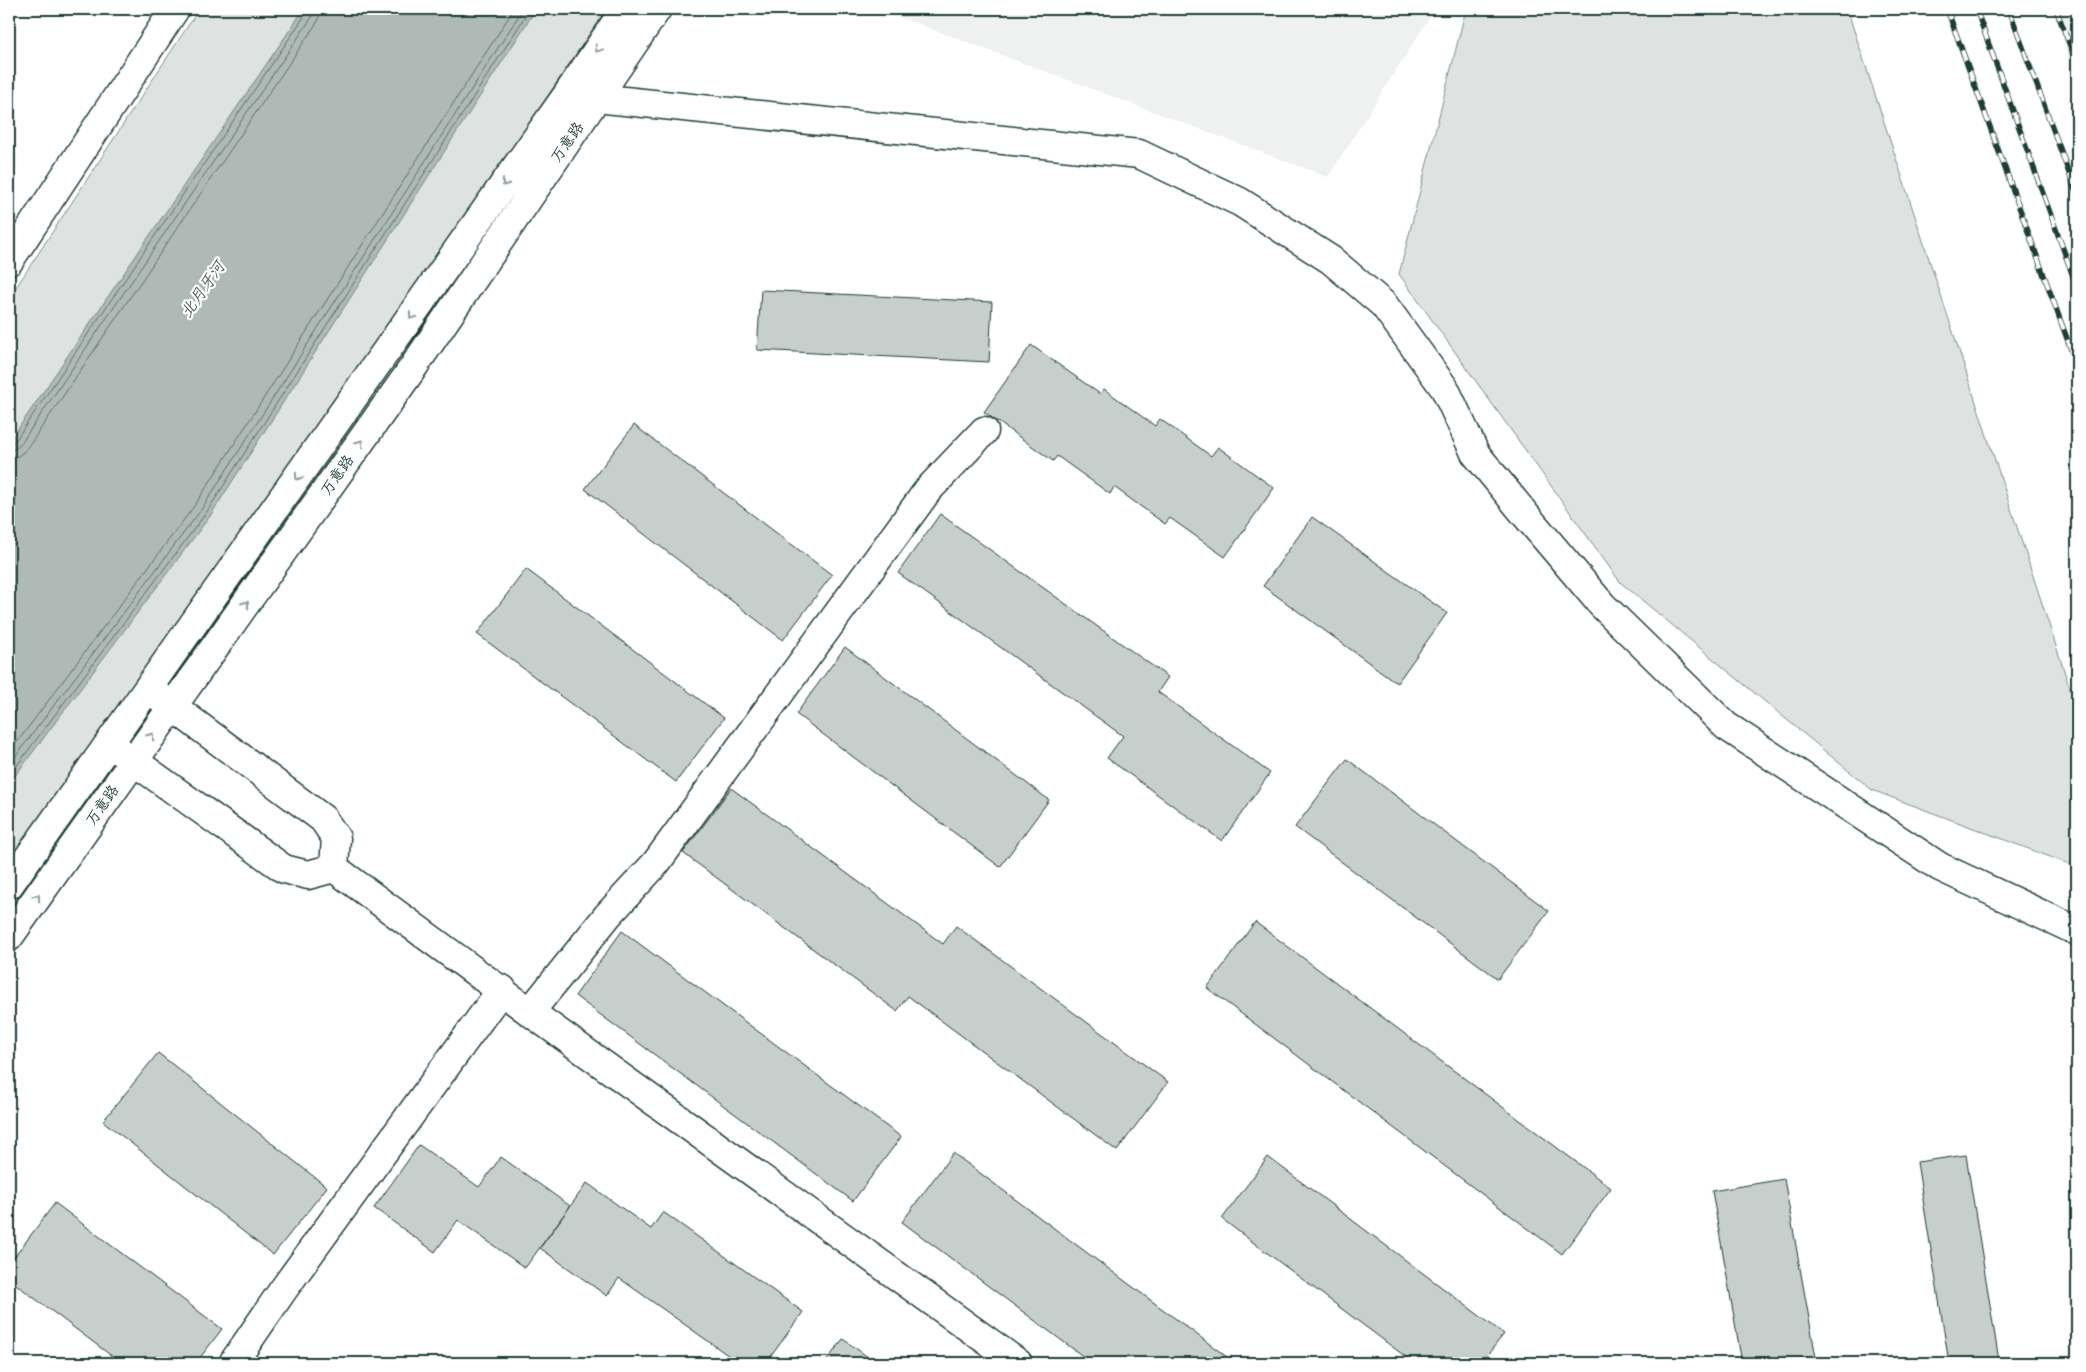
<svg xmlns="http://www.w3.org/2000/svg" width="2086" height="1372" font-family="'Architects Daughter','LXGW WenKai TC',sans-serif">
<style>
.built{fill:#eef1f0}
.green{fill:#dee3e2;stroke:#7e908b}
.water{fill:#afbab7;stroke:#758883}
.lines{fill:none;stroke-linecap:round;stroke-linejoin:round}
.shore{stroke:#596f68;stroke-width:1}
.building{fill:#c7cfcc;stroke:#1f3d34}
.street-casing{stroke:#1f3d34;stroke-width:31}
.secondary-casing{stroke:#1f3d34;stroke-width:31}
.street{stroke:#fff;stroke-width:28}
.secondary{stroke:#fff;stroke-width:28}
.rail-casing{stroke:#1f3d34;stroke-width:5.5}
.rail{stroke:#fff;stroke-width:4;stroke-dasharray:11;stroke-linecap:butt}
.oneway{stroke:#8f9e9a}
.labels{text-anchor:middle;stroke-width:4.5;stroke-linejoin:round;paint-order:stroke}
.street-label{font-size:15px;fill:#1f3d34;stroke:#fff}
.water-label{font-size:16px;font-style:italic;fill:#4a625b;stroke:#fff}
</style>
<rect width="100%" height="100%" fill="#fff"/>
<filter id="ink" filterUnits="userSpaceOnUse"><feTurbulence type="fractalNoise" baseFrequency=".02" numOctaves="2"/><feDisplacementMap in="SourceGraphic" scale="10" xChannelSelector="R" yChannelSelector="G"/><feConvolveMatrix kernelMatrix="1 2 1 2 8 2 1 2 1" color-interpolation-filters="sRGB"/></filter>
<g filter="url(#ink)">
<path class="built" d="M878,9H1435L1328,177Z
M2054,9H2077V85Z"/>
<path class="green" d="M199,9H606L480,197L212,583L9,860V298Z
M1472,9H1847L2077,710V867L1872,790L1620,582L1399,274L1464,17Z"/>
<path class="water" d="M304,9H536L210,516L9,784V442Z"/>
<g class="lines">
<path class="shore" d="M9,444L15,441L306,14L307,9
M9,450L15,449L20,445L312,17L314,9
M9,458L18,456L27,449L318,21L321,9
M9,753L195,505L514,9
M9,765L201,510L523,9
M9,776L206,513L530,9"/>
</g>
<path class="building" d="M761,290L992,302L989,362L757,350Z
M1031,345L1100,394L1104,389L1155,426L1160,419L1211,456L1218,447L1274,488L1225,557L1170,518L1165,524L1114,487L1110,494L1057,456L1053,461L984,412Z
M634,425L832,575L783,640L585,489Z
M940,514L1168,677L1158,692L1270,773L1222,841L1107,758L1123,736L898,573Z
M1312,517L1447,613L1397,683L1263,586Z
M526,569L724,718L676,782L477,634Z
M845,647L1049,800L1000,867L796,714Z
M1347,759L1549,911L1498,979L1295,827Z
M731,788L943,944L956,926L1168,1082L1117,1151L908,996L897,1011L683,853Z
M1255,922L1611,1188L1562,1254L1207,988Z
M622,931L901,1137L853,1201L575,996Z
M158,1053L327,1187L273,1255L103,1121Z
M419,1145L479,1187L501,1157L570,1206L525,1268L458,1220L435,1252L374,1208Z
M953,1153L1235,1363H1092L902,1222Z
M1966,1155L1999,1361L1985,1363H1949L1917,1162Z
M1268,1157L1504,1334L1481,1363H1414L1222,1219Z
M1784,1179L1817,1363H1742L1712,1191Z
M587,1183L651,1229L663,1212L803,1312L766,1363H739L619,1278L607,1296L540,1248Z
M55,1203L222,1329L196,1363H121L9,1279V1264Z
M843,1339L876,1363H825Z
M265,1357L273,1363H260Z"/>
<g class="lines">
<defs>
<path id="street" d="M576,96L1139,154L1240,202L1331,260L1384,305L1445,389L1475,453L1524,513L1602,605L1726,726L1940,867L2077,931
M9,261L175,9
M149,689L323,819L336,838L334,868
M110,744L284,869L308,875L334,868L530,1012L608,915L656,863L928,490L984,431
M530,1012L1018,1363
M233,1363L283,1290L502,989"/>
<path id="secondary" d="M9,885L567,95L625,9
M9,937L410,372L657,9"/>
</defs>
<use href="#street" class="street-casing"/>
<use href="#secondary" class="secondary-casing"/>
<use href="#street" class="street"/>
<use href="#secondary" class="secondary"/>
<defs>
<path id="rail" d="M1947,9L2077,366
M1976,9L2077,287
M2009,9L2077,195
M2056,9L2077,64"/>
</defs>
<use href="#rail" class="rail-casing"/>
<use href="#rail" class="rail"/>
</g>
<defs><path id="oneway-chevron" d="M-2-3.5L2.5 0L-2 3.5" fill="none" stroke-width="1.6" stroke-linecap="round" stroke-linejoin="round" transform="scale(1.25)"/></defs>
<g class="oneway">
<use href="#oneway-chevron" transform="translate(598 49) rotate(124)"/>
<use href="#oneway-chevron" transform="translate(505 183) rotate(125)"/>
<use href="#oneway-chevron" transform="translate(412 316) rotate(125)"/>
<use href="#oneway-chevron" transform="translate(360 443) rotate(-55)"/>
<use href="#oneway-chevron" transform="translate(298 477) rotate(125)"/>
<use href="#oneway-chevron" transform="translate(246 604) rotate(-55)"/>
<use href="#oneway-chevron" transform="translate(151 736) rotate(-54)"/>
<use href="#oneway-chevron" transform="translate(37 897) rotate(-55)"/>
</g>
</g>
<g class="labels">
<g class="street-label">
<text transform="translate(567 142) rotate(-55)" y="5">万意路</text>
<text transform="translate(337 475) rotate(-55)" y="5">万意路</text>
<text transform="translate(102 805) rotate(-55)" y="5">万意路</text>
</g>
<g class="water-label">
<text transform="translate(202 289) rotate(-55)" y="6">北月牙河</text>
</g>
</g>
<rect width="2086" height="1372" fill="none" stroke="#fff" stroke-width="30"/>
<rect x="15" y="15" width="2056" height="1342" fill="none" stroke="#1f3d34" stroke-width="2" filter="url(#ink)"/>
</svg>
